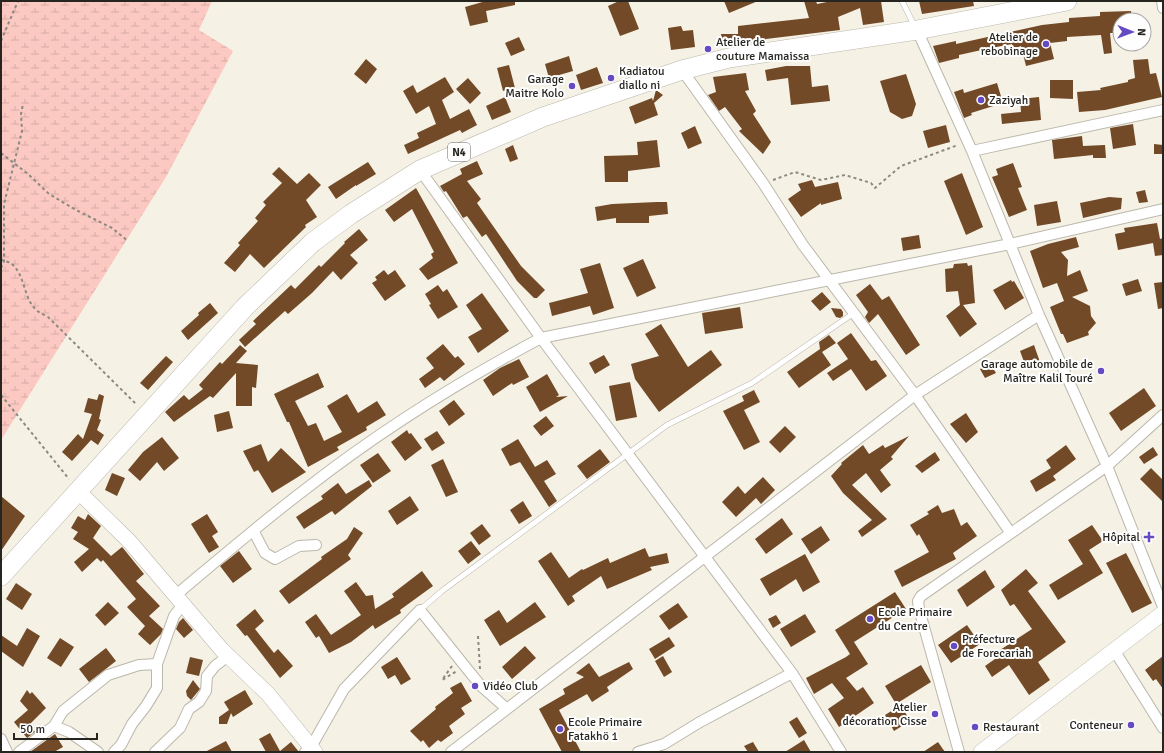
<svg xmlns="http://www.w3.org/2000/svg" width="1164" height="753" font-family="Signika,sans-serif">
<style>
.wetland{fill:url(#wetland-marsh)}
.building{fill:#724a27}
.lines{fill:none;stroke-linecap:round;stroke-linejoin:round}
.lane-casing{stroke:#bbb7ab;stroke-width:6}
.street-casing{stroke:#bbb7ab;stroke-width:12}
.secondary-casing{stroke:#bbb7ab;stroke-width:16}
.highway-casing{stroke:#bbb7ab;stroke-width:20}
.path{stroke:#8b8980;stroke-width:2;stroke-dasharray:3 3;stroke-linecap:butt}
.lane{stroke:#fff;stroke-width:5}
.street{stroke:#fff;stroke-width:10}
.secondary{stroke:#fff;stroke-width:15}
.highway{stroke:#fff;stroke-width:19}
.poi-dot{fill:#664ac2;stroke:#fefefe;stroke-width:1.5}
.labels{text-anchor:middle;stroke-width:4;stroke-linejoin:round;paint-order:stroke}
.shield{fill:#fefefe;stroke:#676663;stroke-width:1}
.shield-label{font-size:11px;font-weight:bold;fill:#262520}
.poi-label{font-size:12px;fill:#262520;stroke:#fefefe;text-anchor:start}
</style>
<defs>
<pattern id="wetland-marsh" width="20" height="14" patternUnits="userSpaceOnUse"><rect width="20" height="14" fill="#fbc9c2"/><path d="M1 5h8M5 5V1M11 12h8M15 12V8" fill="none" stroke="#d7aca6"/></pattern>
</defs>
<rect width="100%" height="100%" fill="#f5f1e5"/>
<path class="wetland" d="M1,1H212L199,30L233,51L166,177L1,440Z"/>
<path class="building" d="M486,1H515V5L486,11L488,22L470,26L465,7Z
M619,1H628L639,29L620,36L608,6Z
M724,1H758L729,13Z
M804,1H816L817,4L832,1H881L884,22L863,25L860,8L838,17L840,30L766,39V41L723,47L721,34H738V26L809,18Z
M919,1H973L974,6L922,14Z
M1131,11L1132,20H1120V33H1110L1112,53L1104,54L1101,35L1067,37V41L1050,43L1054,59L1026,66L1021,46L1013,49L1012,44L986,49L959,55V58L939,63L933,46L956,41V44L1042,25L1069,22V18L1100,16V12Z
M681,26L683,31L693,30L695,47L671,50L668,28Z
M519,37L525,50L511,56L505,43Z
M569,56L573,71L549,78L545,64Z
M366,59L377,69L366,84L354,74Z
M1148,59L1150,74L1156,73L1162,97L1105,110L1079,112L1077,92L1101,90L1100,88L1128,82V80L1135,78L1133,60Z
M509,65L515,88L503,91L497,68Z
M786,66H810L812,87L828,85L830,101L791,105L788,78L767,81L765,70Z
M597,67L603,83L581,90L576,75Z
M746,73L749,90L745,91L756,111L753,114L771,142L763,154L739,131L742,129L725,107L719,111L708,95L716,92L713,77Z
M906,74L916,104L912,116L902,119L890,112L880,81Z
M445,77L454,92L442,100L450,119L469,109L477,125L462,133L460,130L408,154L404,145L419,138L417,133L436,124L429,106L416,114L403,91L413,85L417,93Z
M468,78L481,93L470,104L456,89Z
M1050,80H1073V99L1050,98Z
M997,83L1003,103L971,113L972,115L964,118L954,92L963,89L964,93Z
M656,90L663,95L654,103L658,115L635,124L629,107L652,98L653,101Z
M505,97L511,112L492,120L486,106Z
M1039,97L1041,120L1002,124L1001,114L1021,112L1020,99Z
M1133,124L1136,145L1113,149L1110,128Z
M946,125L950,142L928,148L923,131Z
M695,126L702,143L688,149L681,133Z
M1082,136L1083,146L1105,145L1106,158H1093V155L1054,159L1052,140Z
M657,140L660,167L628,171V182H605L604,156L638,155L637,142Z
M1154,144L1163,145V154H1154Z
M513,145L518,159L510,162L505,149Z
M477,161L483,174L467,181L481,199L477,203L521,266L545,290L537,298H534L517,281L486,234L482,237L467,216L463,218L446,191L444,192L440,186L462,174L460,169Z
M368,162L376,174L356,186V185L336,199L328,187Z
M1013,163L1022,187L1018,188L1027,210L1009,217L992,177L998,175L996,169Z
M279,167L297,184L309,173L321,185L306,200L317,217L305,225L306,227L264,268L250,254L235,272L224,263L240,245L238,243L258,221L255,218L266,205L263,202L282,183L272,174Z
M962,173L983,227L966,235L944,181Z
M812,180L815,187L838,182L842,199L821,205V203L801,217L788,199L801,190L798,184Z
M416,188L458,263L428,280L419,269L433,258L431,254L434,252L412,209L394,222L385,210Z
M1145,190L1148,202L1139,203L1136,192Z
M1109,197L1122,198L1121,209L1083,218L1080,203Z
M1057,201L1061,222L1037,226L1034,205Z
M657,202H667L668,214L649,216V223H616V218L597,221L595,207L612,204Z
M1157,223L1160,239L1163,238V255L1155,256L1153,243L1118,250L1115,234L1125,232L1124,228Z
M359,229L368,240L350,255L358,263L341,280L333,271L312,293L288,314L285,311L245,347L239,340L256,324L253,321L291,285L295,289L319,265L321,267L345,243L344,242Z
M919,235L921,248L903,251L901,238Z
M1076,237L1079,247L1061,252L1068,260L1067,276L1080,270L1088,291L1072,297L1090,306L1091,316L1096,323L1088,332L1089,335L1067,343L1063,334H1061L1050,307L1064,301L1057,283L1043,288L1030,251L1048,244Z
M643,259L656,288L637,297L623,268Z
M600,263L614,308L593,315L590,306L552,316L549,303L588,293L580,269Z
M967,263L968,266L972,265L975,303L963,305L977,324L960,337L946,316L960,305L958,291L946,292L945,269L953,268L954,264Z
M384,270L388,275L395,270L406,286L385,301L372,283L377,280L375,277Z
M1138,279L1142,291L1126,296L1122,284Z
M1011,280L1012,282L1014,281L1024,298L1005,310L993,290Z
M1163,282V308L1158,309L1154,283Z
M870,284L882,300L889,296L920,345L906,355L878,314L869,323L865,317L868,312L856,295Z
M438,285L443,292L447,289L458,307L438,319L429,305L431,304L425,294Z
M822,292L831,302L820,311L811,301Z
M482,293L509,331L478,353L468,337L482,329L466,305Z
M210,303L218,313L188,340L181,331L199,315L198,313Z
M740,307L743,328L705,334L702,313Z
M831,308L841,309L843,312V316L840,318L836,317Z
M661,324L688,367L711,350L722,365L659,412L635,379L631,364L659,356L645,334Z
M851,333L871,361L876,360L887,376L866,391L851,369L833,381L827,373L848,359L837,343Z
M829,335L836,343L822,352L831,365L799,388L787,372L820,349L819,342Z
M443,344L455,358L458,356L465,364L444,381L440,377L425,388L419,379L434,368L426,358Z
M240,345L247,351L236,363L258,365L256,388L252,387V406H236V373L213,398L210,396L174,422L165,412L184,395L189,400L203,389L199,385L220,362L222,364Z
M1034,345L1041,365L1027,370L1020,351Z
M604,355L610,365L595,374L589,363Z
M166,356L173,362L148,390L140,383Z
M519,359L529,377L513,385L512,383L493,396L483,380L500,368Z
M989,362L996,373L985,378L980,369Z
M318,373L324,387L295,401L308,426L316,423L324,441L342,432L327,406L347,394L358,413L377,401L386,415L366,427L367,430L337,447L339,450L308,467L289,422H287L274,394Z
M547,374L559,395L556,397L568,396L540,412L526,387Z
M630,382L637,417L616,421L609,386Z
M1144,388L1156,406L1121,431L1109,413Z
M754,390L760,402L744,410L760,442L744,450L723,411L744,401L742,396Z
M99,394L104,396L99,419L101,420L97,430L104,435L98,445L91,440L72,461L62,452L78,434L83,439L92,414L84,412L88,398L97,400Z
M454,400L465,414L449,426L439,411Z
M229,411L233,428L217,432L214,415Z
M966,413L978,432L966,443L950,424Z
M546,416L554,426L541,436L533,426Z
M785,426L796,437L780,453L769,442Z
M407,430L409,434L411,433L422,448L405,461L391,442Z
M437,431L445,443L432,451L424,439Z
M909,436L891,457L893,459L880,470L891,485L881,493L866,473L852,485L887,519L862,537L858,531L872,520L843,493L831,476L842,464L841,463L863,445L869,454L883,445L885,448Z
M162,437L179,458L164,471L157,462L140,481L128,470L143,452Z
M518,439L535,467L547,460L556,474L544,481L557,501L549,507L520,462L510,466L501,449Z
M261,444L268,462L281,448L306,472L272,493L258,470L254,472L243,451Z
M1066,445L1076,459L1053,476L1056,480L1036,492L1030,481L1051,468L1046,460Z
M1153,447L1158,455L1144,464L1139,457Z
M600,449L610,462L587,479L577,466Z
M935,452L940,460L922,473L915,466Z
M378,453L391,471L373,483L360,465Z
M443,459L458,492L446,497L431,465Z
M1151,468L1163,480V502L1140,479Z
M112,473L125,478L117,496L105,490Z
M763,477L775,490L761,504L756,498L736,517L722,502L738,486L745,494Z
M369,480L372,486L335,515L332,511L304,529L296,517L323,499L321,496L338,483L346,494Z
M1,496L25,516L1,551Z
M410,496L419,510L397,525L388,511Z
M523,501L532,516L519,524L510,510Z
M938,505L942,513L954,509L961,526L967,522L977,536L953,553L956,559L902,587L894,571L929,552L919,534L917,536L910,525L929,514L927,512Z
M88,514L101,526L93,538L111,556L122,547L123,548L144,574L136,581L160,606L149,616L163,629L161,634L150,645L138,634L145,626L127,607L136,599L103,560L101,562L97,558L82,572L74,562L89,549L73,539L78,532L71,528L78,516L85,520Z
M207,514L218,532L212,536L219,547L209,553L191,524Z
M782,518L793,534L766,554L755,539Z
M482,524L491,536L479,545L470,533Z
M1092,525L1103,541L1089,550L1103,573L1058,600L1049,585L1083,564L1068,540Z
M821,526L830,540L811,554L801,539Z
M354,527L363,533L348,555L351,559L289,604L279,591L322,559L321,557L347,539Z
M471,541L481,554L468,564L458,551Z
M645,548L649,557L667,553L669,563L650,567L652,570L607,589L601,576L572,596L575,601L568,606L538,561L551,552L569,578L582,569L583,570L608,558L610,563Z
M239,551L252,569L233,583L220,566Z
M1126,553L1152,603L1132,613L1106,563Z
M805,554L820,582L803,592L796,579L770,596L760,579Z
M1026,569L1038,583L1028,591L1066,642L1038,662L1050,680L1029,695L1009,665L992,677L985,666L1002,654L1000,650L1032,629L1014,604L1010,606L1001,590Z
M985,570L995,587L967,607L957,590Z
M422,571L433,586L400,610L401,613L375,629L373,625L351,642L329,653L319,636L316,638L305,622L316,614L331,635L361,615L344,591L356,582L366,596L373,595L375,609L394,597L392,594Z
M16,583L32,594L22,610L6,599Z
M895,592L906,609L854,642L868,664L846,678L857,691L863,687L874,703L839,727L828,709L844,698L832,683L814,694L806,678L846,657L850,654L835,630Z
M108,602L119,613L105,626L95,615Z
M535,602L546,617L500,646L484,620L499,610L507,623Z
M678,603L688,617L669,630L659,616Z
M255,609L264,621L255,629L274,653L278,649L293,666L280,678L247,635L245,636L236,625Z
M805,614L816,632L791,647L780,629Z
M776,615L781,623L773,628L768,619Z
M183,618L193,630L184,638L176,629L179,622Z
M967,625L980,644L951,663L938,645Z
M27,628L40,636L23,667L1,651V635L17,646Z
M669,637L675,646L655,659L649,649Z
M60,638L74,647L61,667L47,658Z
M525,646L536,658L512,679L502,667Z
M106,648L116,661L89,682L79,669Z
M663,656L672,672L664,677L655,661Z
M1163,656V689L1156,679L1153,681L1145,670Z
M190,657L203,660L199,676L186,673Z
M397,657L411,679L401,685L395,675L388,679L381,667Z
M629,662L633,669L607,687L609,691L592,702L587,694L559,710L581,752H562L539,709L565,694L563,689L584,677L576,673L589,663L599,677Z
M921,665L931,682L896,704L885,686Z
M193,680L200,689L191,700L187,696L186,691Z
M461,682L472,701L461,708L465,714L449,726L453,733L441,742L438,740L429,748L423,740L421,742L410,731L436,709L435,707L453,693L450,688Z
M27,690L30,694L32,692L46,708L30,724L35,732L27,738L14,722L28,710L20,701Z
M245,690L253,704L233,717L231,713L227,724H219V717L229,710L224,702Z
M901,705L910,721L894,731L885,715Z
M797,717L807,733L799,738L789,722Z
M270,733L280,751L291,742L299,752H266L259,739Z
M55,734L63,747L54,752H30Z
M804,740L811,752H785Z
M226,741L232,752H205Z
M753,742L759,752H748L744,746Z
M938,742L945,752H923Z"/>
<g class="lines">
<defs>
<path id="lane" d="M902,1L915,27
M420,610L442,591L667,425L752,383L854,313"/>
<path id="street" d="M1162,1L1163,8
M917,30L972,151L1039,315L1107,466L1163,607
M682,70L763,183L803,245L915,395L1010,532
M972,151L1163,110
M420,170L541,338L792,673L841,752
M254,532L265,553L275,559L299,546L316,545
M176,595C219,559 262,522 307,488C380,431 460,381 541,338L1010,244L1163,209
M1114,650L1163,728
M54,726L69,732L98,752
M1,739L7,752
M19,752L54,726L63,711L108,675L139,665L157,664
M114,752L121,745L132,724L146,706L157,688V664L174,616L183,604
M155,752L180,728L189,709L199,702L206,691L207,676L215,666L228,656
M305,752L311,747L344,689L420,610L468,670L481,686L506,708
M451,752L915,395L1039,315
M638,752L664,744L700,722L792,673
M959,752L919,609L918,601L921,596L1107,466L1163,415"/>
<path id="secondary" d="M78,491L130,542L222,650L268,694L315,752
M981,752L1163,613"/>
<path id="highway" d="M1,576L245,307L313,242L351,214L420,170L543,117L682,70L729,58L917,30L1067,1"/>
</defs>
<use href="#lane" class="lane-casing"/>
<use href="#street" class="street-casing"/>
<use href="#secondary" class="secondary-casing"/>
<use href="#highway" class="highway-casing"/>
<path class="path" d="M1,41L18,1
M1,153L28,174L49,194L76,210L112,228L128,241
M773,180L795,172L821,180L845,175L871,183L875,188L901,166L958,145
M1,259C4,262 9,261 12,264C29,280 21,307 47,316L136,404
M1,268L4,261V204L22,131L21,114L23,104
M1,395L69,479
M478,636L480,669
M452,666L442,680L457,671"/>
<use href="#lane" class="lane"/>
<use href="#street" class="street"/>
<use href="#secondary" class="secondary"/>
<use href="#highway" class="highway"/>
</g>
<g class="poi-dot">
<circle cx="1046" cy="44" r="4"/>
<circle cx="708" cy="49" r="4"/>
<circle cx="611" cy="78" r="4"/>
<circle cx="572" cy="86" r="4"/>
<circle cx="981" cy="100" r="4"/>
<circle cx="1101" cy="371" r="4"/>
<path d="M1147 531h4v4h4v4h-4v4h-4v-4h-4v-4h4z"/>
<circle cx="870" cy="619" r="4"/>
<circle cx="954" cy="646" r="4"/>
<circle cx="475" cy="686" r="4"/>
<circle cx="935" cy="714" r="4"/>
<circle cx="1131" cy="725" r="4"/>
<circle cx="975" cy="727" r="4"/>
<circle cx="560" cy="729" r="4"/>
</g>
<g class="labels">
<rect class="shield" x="448" y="143" width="22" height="18" rx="3"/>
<g class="shield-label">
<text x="459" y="156">N4</text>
</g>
<g class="poi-label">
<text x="1038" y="41" text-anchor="end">Atelier de<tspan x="1038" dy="14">rebobinage</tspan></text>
<text x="716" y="46">Atelier de<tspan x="716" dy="14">couture Mamaissa</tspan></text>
<text x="619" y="75">Kadiatou<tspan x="619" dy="14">diallo ni</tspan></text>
<text x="564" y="83" text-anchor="end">Garage<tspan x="564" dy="14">Maitre Kolo</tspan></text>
<text x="989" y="104">Zaziyah</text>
<text x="1093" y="368" text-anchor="end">Garage automobile de<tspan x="1093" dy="14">Maître Kalil Touré</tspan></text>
<text x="1140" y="541" text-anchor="end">Hôpital</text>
<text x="878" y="616">Ecole Primaire<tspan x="878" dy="14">du Centre</tspan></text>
<text x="962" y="643">Préfecture<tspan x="962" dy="14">de Forecariah</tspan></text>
<text x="483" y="690">Vidéo Club</text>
<text x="927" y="711" text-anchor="end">Atelier<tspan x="927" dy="14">décoration Cisse</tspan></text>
<text x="568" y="726">Ecole Primaire<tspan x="568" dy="14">Fatakhö 1</tspan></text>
<text x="1123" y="729" text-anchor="end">Conteneur</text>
<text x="983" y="731">Restaurant</text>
</g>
</g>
<rect width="1164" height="753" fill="none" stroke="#262520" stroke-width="4"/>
<g transform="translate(1132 32) rotate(91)"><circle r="19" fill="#fefefe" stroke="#a8a7a5"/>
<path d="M0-3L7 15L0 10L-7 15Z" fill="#664ac2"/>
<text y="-6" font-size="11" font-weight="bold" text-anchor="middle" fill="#262520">N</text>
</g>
<path d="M14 733v6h83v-6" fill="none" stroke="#262520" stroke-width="2"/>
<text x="20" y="733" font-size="12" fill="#262520" stroke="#fefefe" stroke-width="3" paint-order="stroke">50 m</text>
</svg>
